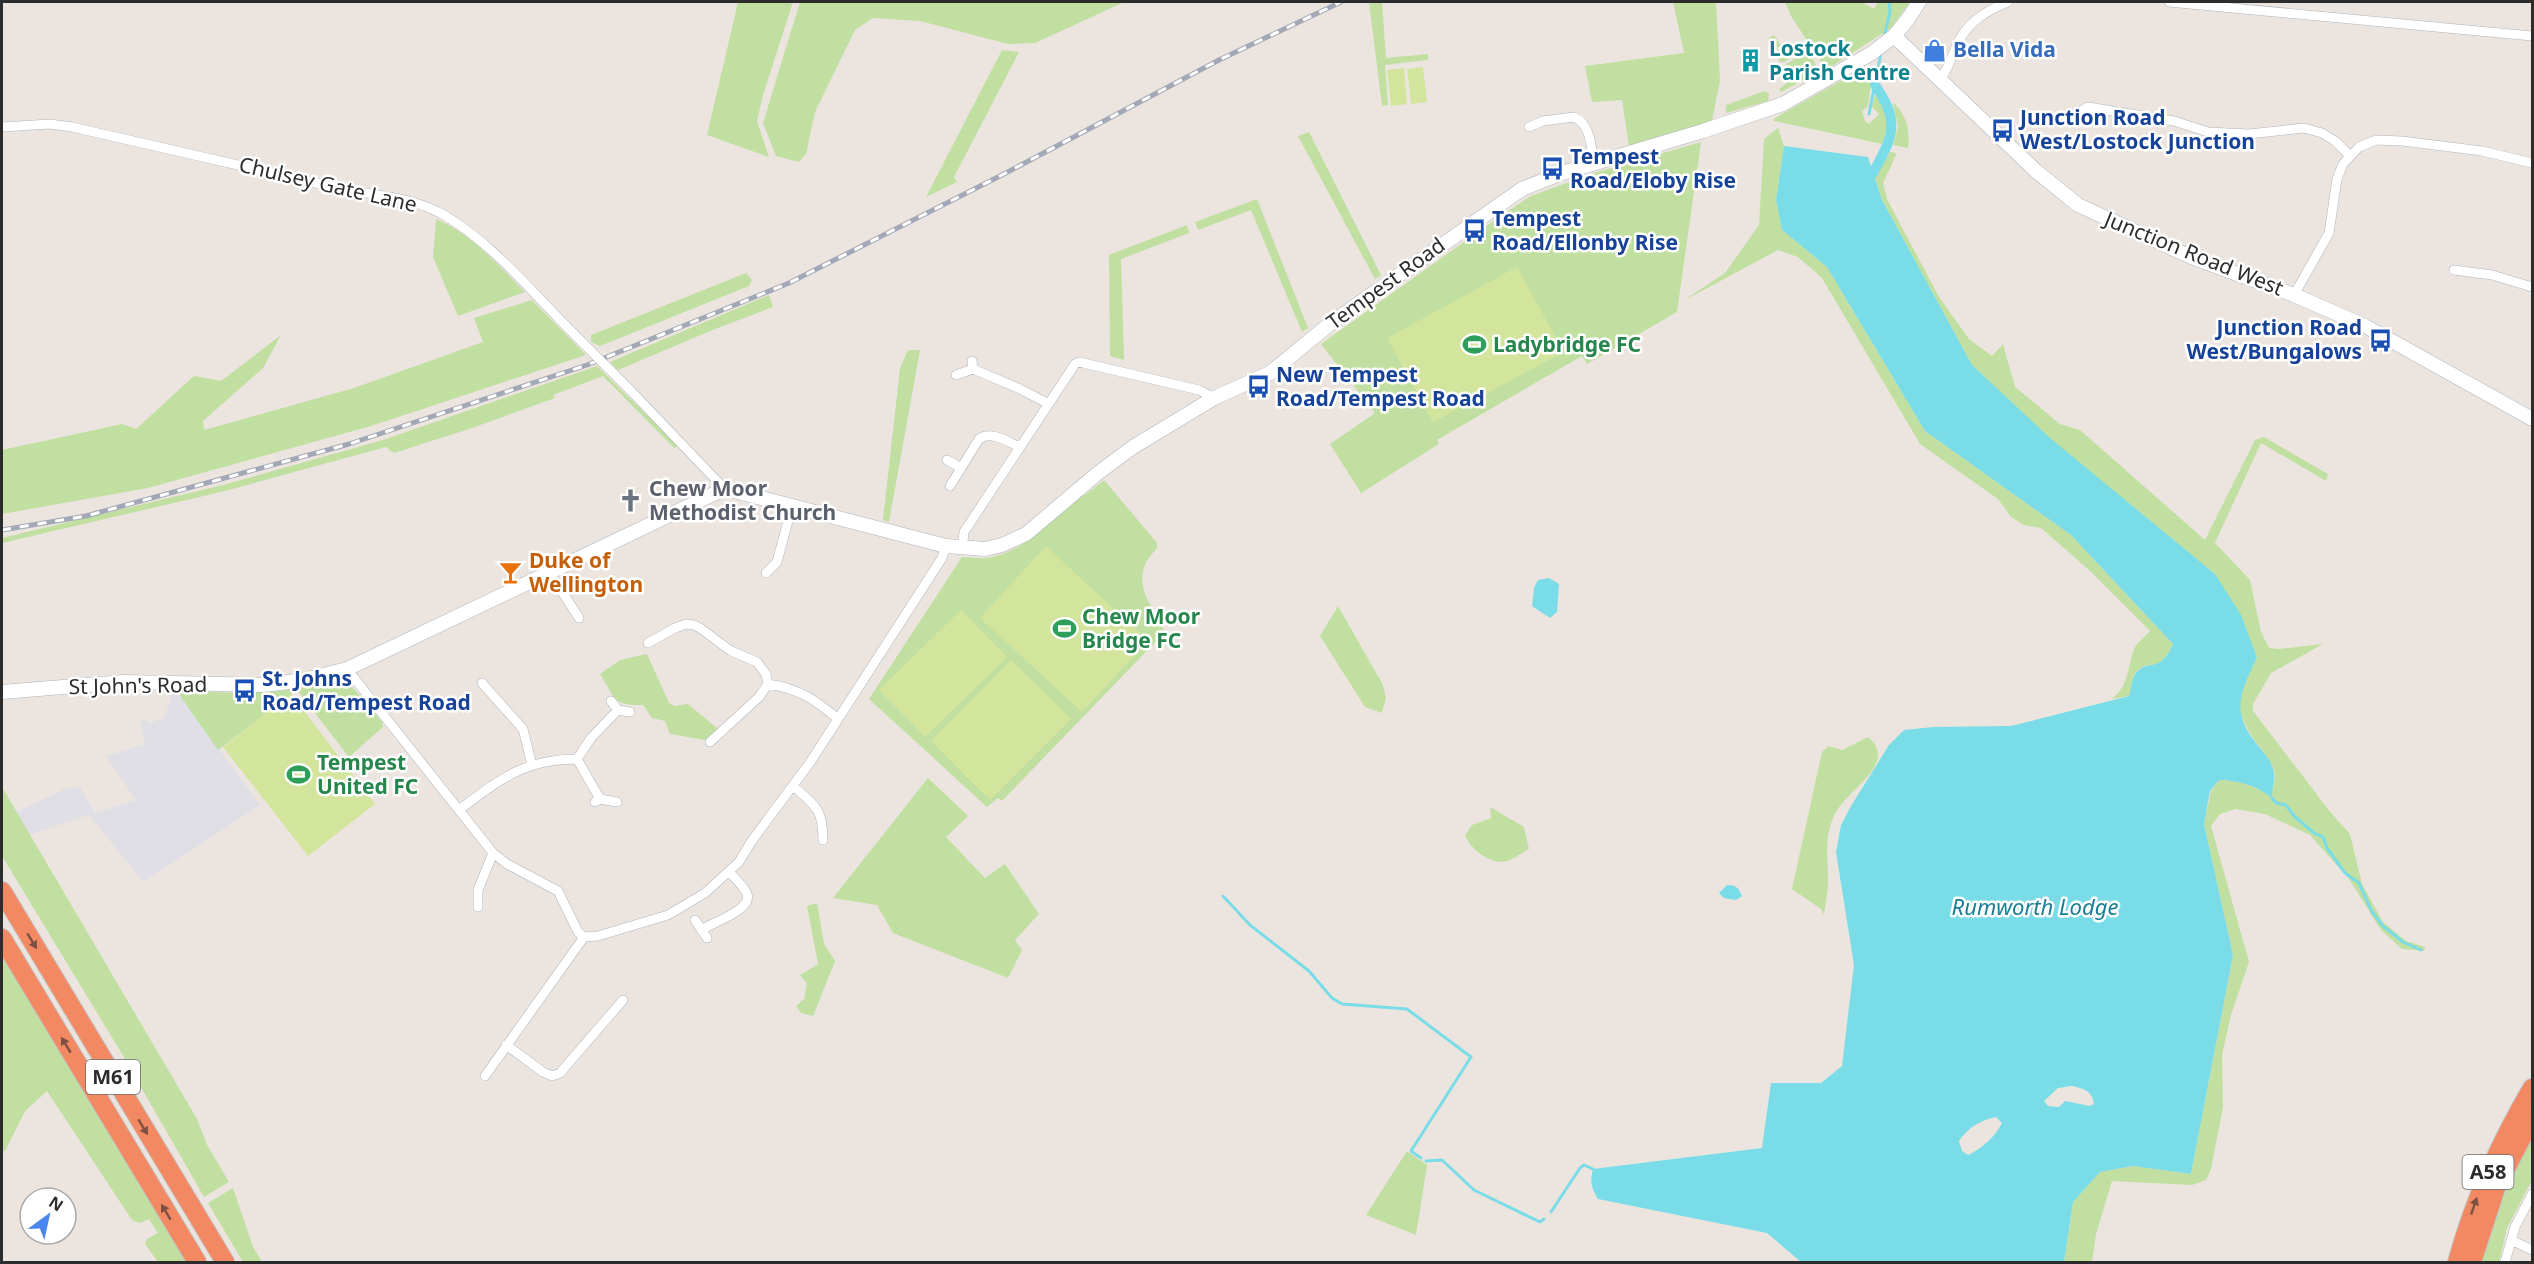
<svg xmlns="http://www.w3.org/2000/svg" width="2534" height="1264" font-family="'Noto Sans',sans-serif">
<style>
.industrial{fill:#e0dfe6}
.green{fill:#c0dfa0}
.pitch{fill:#d3e59c}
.water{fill:#7adce7;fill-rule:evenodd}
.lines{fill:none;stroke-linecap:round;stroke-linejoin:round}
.stream{stroke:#7adce7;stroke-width:3}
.canal{stroke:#7adce7;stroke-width:10}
.street-casing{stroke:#afb4bb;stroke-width:10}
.secondary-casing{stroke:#afb4bb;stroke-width:15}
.highway-casing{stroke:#c4c4c4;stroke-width:20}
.street{stroke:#fff;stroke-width:9}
.secondary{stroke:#fff;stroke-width:14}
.highway{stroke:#f38963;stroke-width:18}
.rail-casing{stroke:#a2a8b5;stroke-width:5}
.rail{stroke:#fff;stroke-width:3;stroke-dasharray:9;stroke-linecap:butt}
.street-bridge-casing{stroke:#afb4bb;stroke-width:10;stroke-linecap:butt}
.street-bridge{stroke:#fff;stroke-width:9}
.oneway{fill:#7c5142}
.labels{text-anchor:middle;stroke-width:5;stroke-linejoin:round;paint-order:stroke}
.shield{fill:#fff;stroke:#6b6b6b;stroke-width:1.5}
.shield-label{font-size:20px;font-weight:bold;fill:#2c2c2c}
.culture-label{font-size:21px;font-weight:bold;fill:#0d838f;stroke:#fff;text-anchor:start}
.shop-label{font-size:21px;font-weight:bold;fill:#366cbe;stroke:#fff;text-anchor:start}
.transit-label{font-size:21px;font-weight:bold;fill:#164399;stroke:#fff;text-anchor:start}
.street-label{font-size:21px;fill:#2c2c2c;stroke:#fff}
.leisure-label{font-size:21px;font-weight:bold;fill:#27864d;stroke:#fff;text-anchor:start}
.worship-label{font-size:21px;font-weight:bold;fill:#5b616d;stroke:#fff;text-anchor:start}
.food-label{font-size:21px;font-weight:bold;fill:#c56008;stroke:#fff;text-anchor:start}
.water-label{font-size:22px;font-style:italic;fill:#177f95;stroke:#fff}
</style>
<rect width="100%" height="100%" fill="#ece5df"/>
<path class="industrial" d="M170,690H176L260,805L143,882L89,815L29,835L16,812L65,789L80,787L95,813L136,800L106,756L145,744L140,721L145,720L150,723L164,718L171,698Z"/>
<path class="green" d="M738,2H793L763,95L757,121L769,157L707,135Z
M800,2H1121L1122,3L1035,43L1008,44L920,21L873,18L855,30L815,112L806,154L799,162L776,156L763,123Z
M1369,2H1382L1386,58L1428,54V60L1385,65L1388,105L1382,106Z
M1673,2H1716L1720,80L1712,121L1629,146L1622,100L1592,102L1585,66L1684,53Z
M1785,2H1861L1874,9L1878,2H1910L1891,28L1826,70L1791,16Z
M1774,35L1781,45L1777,48L1782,56L1788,52L1791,55L1803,43L1806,49L1784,62H1780L1767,39Z
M1002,50L1019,52L954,177L957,182L926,197Z
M1807,51L1818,68L1812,73L1785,65Z
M1784,68L1811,76L1781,92L1779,89L1786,84L1780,76Z
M1856,72L1871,82L1868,106L1862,111L1865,121L1869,124L1879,114L1872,107L1876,92C1889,114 1891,118 1882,144L1774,121L1775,118Z
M1765,91L1769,94L1768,101L1726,113V105Z
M1893,102C1907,116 1910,129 1908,148L1893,145L1898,127Z
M1778,128L1784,146L1776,200L1782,230L1827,267L1925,431L2071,535L2173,644C2161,674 2146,659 2136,672C2132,678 2131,689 2129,696L2111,699C2129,687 2127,668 2134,649C2137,642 2145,637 2150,631L2090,571L2041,528L2024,525L2011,517L1998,499L1920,444L1822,278L1798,257L1778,250L1683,301L1725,273L1759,225L1764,139Z
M1309,132L1381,275L1375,279L1298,136Z
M1701,142L1677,312L1587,364L1582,356L1437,440L1439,444L1361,493L1330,444L1375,413L1321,344L1499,217L1531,196L1594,173Z
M1890,152L1897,153L1883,183L1887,199L1939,297L1969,339L1992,356L2003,344L2015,387L2060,424L2080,430L2205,540L2255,440L2264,437L2328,474L2326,481L2261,443L2215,543L2250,580L2261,632L2269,648L2279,649L2323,644L2271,673L2253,704V711L2331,813L2350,834L2362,884L2383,922L2406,941L2425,947L2424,951L2402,949L2381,930L2349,879L2310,835L2265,814L2236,809L2220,814L2211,826L2249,962L2231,1015L2222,1055L2223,1107L2211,1169L2206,1180L2192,1185L2112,1181L2096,1234L2092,1262H2064L2073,1202L2100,1172L2133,1166L2191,1174L2233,955L2204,824L2211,791L2219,780C2238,780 2257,786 2272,797C2272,790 2275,781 2275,775C2274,765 2267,758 2262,750C2230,708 2237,702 2257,657L2215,574L2049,438L1972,365L1882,200L1875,178Z
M1257,199L1308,328L1302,332L1251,210L1198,230L1195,222Z
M436,219C472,234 498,265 525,292L458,316L433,257Z
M1187,225L1189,233L1121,259L1124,360L1110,356L1109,255Z
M746,273L752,280L749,286L600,346L591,342V335Z
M769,295L773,307L715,329L618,370L610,362Z
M532,300L586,355L371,426L148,488L2,514V450L122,424L136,429L194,376L221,381L281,335L263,368L203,421L204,430L354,388L483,342L474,318Z
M908,350H920L889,522L883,520L900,368Z
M597,366L678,446L674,448L603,376L553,395L555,398L472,428L394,453L386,447L225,491L2,543V538L223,485L383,440Z
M1104,480L1157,543V548C1127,579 1149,600 1165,632L1002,801L998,798L987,807L869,699L962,557C969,557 978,559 986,558C1024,553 1052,520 1079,496L1085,495Z
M1338,606L1383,685L1386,698L1382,713L1365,707L1320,636Z
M647,654L669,703L675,706L688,704L718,729L705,740L670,734L665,721L652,718L643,705C613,706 615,698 600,674L620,660Z
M337,681L349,683L382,722L383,727L349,757L297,690L218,750L176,690C231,694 283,695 337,681Z
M1868,737C1901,764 1843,791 1833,818C1824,839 1828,860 1828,882C1828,893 1825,904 1824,915L1821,909L1792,889L1822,752L1828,746L1842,750Z
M928,778L968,816L946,837L985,878L1005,864L1039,914L1015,940L1022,950L1008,978L893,933L877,905L833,898Z
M2,787L197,1119L207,1145L229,1182L204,1197L122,1054L2,856Z
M1490,807L1524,827L1529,849C1522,852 1515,859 1507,861C1490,865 1471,850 1465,835L1472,825L1491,818Z
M817,903L824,944L835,961L813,1016L801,1013L796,1006L804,999L807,984L800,975L818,964L807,906Z
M2,956L166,1228L186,1262H158L145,1244L147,1239L158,1233L149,1219L140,1223L132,1220L47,1091L25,1111L5,1151H2Z
M2532,1135V1180L2507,1228L2499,1262H2481L2506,1185Z
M1407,1151L1427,1165L1416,1235L1366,1215Z
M233,1188L253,1247L262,1262H243L208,1203Z"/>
<path class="pitch" d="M1423,67L1427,102L1411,104L1407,69Z
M1404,68L1407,104L1391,106L1387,70Z
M1517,267L1564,352L1433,422L1387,338Z
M1046,546L1148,641L1082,712L980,618Z
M961,610L1007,657L925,737L879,690Z
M1011,660L1071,719L990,800L931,741Z
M291,694L375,804L308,856L223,747Z"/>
<path class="water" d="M1784,146L1868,157L1882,200L1972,365L2050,438L2215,574L2241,615L2257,657C2243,689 2230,708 2253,739C2259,748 2269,757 2272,766C2277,777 2272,786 2272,798C2258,786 2238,780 2219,780L2210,791L2204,824L2233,955L2191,1174L2133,1166L2100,1172L2073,1202L2064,1262H1801L1767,1233L1598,1199C1591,1188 1590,1181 1593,1169L1762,1148L1771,1083H1821L1842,1066L1854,965L1836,852L1841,825L1851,806L1889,745L1904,730L1933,727L2011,726L2129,696C2131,689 2132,678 2136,673C2146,659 2161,674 2173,644L2071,535L1925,431L1827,267L1782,230L1776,200ZM2072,1086C2085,1089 2092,1091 2094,1104L2090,1106L2065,1101L2059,1107L2048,1106L2044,1101L2058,1088ZM1996,1117L2002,1123C1996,1136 1981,1149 1968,1155L1962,1151L1959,1141C1969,1127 1979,1121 1996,1117Z
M1549,578L1559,584L1557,612L1550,618L1532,606L1534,588L1538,580Z
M1727,885C1736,885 1739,888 1742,896L1736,900L1724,898L1719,893Z"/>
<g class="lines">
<path class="stream" d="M1884,38L1890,11L1889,2
M1869,114L1881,53
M2272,798L2276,803L2286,805L2294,816L2314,833L2323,837L2327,848L2345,873L2359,883L2372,912L2383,926L2403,942L2421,950
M1223,896L1250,925L1309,971L1332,998L1342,1004L1407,1009L1471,1057L1411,1151L1421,1158
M1426,1161L1442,1160L1474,1190L1540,1222L1544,1219
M1551,1212L1580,1168L1584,1165L1593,1169"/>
<path class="canal" d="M1873,173C1894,135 1900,121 1875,85"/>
<defs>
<path id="street" d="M2169,2L2532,36
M1940,80C1948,69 1951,59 1956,47C1966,23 1985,11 2008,2
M2069,122L2079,112L2088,107L2174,121L2208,132L2249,134L2304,128L2322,133L2335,141L2349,155
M2,127L50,124L72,127C161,147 249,168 338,188C374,196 411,196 444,215C493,244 531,291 571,331
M1529,127L1543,121L1574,117C1591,124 1591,147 1594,163
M2454,270L2492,275L2532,287
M2294,295L2329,233L2337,179L2343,164L2359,147L2376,140L2402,141L2482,151L2532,163
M973,369L1020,389L1049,404
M956,375L973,369L972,361
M631,391L719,483L722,490
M947,460L961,468
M950,486L979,439C991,430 1008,442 1020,447
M962,549L964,532L1075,364L1079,362L1199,390L1214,398
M550,573L579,618
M766,573L777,562L792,506
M648,643L675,628L686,624L694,625L700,628L731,651L757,662L766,674L768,684L759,697L710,742
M347,669L493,853L507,864L558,891L578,932L584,937L598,936L668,915L705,893L739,862L751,842L811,761L942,558L946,546
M482,683L523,729L532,765
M768,684C800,689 814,699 838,719
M611,701L618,710L630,712
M577,759L600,799
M793,786C815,805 823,809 823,840
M595,802L600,799L617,802
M459,810C499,780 524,759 577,759L591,738L618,710
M478,907V890L493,853
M695,920L707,938
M701,930C711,923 753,910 747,894C744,886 734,878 729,872
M506,1045L543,1072L552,1076L560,1073L623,1000
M485,1076L584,937
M2511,1240L2532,1250
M2505,1262L2515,1227L2532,1194"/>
<path id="secondary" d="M1894,36L2036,171L2078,205L2191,257L2294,295L2365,326L2532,419
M2,692L124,682L264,685L304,680L347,669L722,490H730L946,546L985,549L1002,545L1026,534L1098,473L1133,447L1214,398L1270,373L1331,323L1522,189L1562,173L1703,131L1783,104L1872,53L1894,36L1908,19L1919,2"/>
<path id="highway" d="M2,891L225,1262
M2,938L197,1262
M2457,1262C2474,1200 2499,1144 2532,1088
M2472,1262L2496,1188L2532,1118"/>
</defs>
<use href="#street" class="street-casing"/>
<use href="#secondary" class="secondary-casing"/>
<use href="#highway" class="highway-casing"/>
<use href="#street" class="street"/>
<use href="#secondary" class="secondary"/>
<use href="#highway" class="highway"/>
<defs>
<path id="rail" d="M2,530L86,516L349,444L587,365L789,283L1002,175L1219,60L1341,2"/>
</defs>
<use href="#rail" class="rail-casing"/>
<use href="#rail" class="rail"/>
<defs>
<path id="street-bridge" d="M571,331L631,391"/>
</defs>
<use href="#street-bridge" class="street-bridge-casing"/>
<use href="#street-bridge" class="street-bridge"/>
</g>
<defs><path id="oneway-solid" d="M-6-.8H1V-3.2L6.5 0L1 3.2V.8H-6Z" transform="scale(1.5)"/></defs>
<g class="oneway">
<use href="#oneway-solid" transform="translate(32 941) rotate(59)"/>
<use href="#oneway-solid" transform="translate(66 1045) rotate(-121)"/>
<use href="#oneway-solid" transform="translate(143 1127) rotate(59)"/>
<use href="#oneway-solid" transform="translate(2474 1206) rotate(-71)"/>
<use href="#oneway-solid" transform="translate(166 1212) rotate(-121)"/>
</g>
<defs>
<symbol id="shop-bare" viewBox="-9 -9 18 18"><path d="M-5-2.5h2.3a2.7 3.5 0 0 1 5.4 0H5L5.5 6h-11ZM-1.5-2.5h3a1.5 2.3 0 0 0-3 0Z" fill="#3f7fe0" stroke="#fff" stroke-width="2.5" paint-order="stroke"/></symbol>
<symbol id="building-bare" viewBox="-9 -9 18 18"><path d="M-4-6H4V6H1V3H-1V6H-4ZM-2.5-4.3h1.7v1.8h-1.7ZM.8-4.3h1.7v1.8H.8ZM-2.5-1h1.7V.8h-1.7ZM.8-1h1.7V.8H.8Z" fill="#0f9aa8" stroke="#fff" stroke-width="2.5" paint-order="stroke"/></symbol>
<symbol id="bus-bare" viewBox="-9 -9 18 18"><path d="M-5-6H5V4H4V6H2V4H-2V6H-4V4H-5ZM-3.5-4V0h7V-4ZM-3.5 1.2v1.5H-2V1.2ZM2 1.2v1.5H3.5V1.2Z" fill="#1a4fb4" stroke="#fff" stroke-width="2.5" paint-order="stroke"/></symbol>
<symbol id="stadium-bare" viewBox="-9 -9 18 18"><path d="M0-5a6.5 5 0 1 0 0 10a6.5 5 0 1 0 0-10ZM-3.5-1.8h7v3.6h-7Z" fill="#2e9e5b" stroke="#fff" stroke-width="2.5" paint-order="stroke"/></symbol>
<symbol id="church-bare" viewBox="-9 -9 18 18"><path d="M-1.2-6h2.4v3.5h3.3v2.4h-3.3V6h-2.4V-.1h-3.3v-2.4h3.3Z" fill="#6b7280" stroke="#fff" stroke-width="2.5" paint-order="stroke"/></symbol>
<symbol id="bar-bare" viewBox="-9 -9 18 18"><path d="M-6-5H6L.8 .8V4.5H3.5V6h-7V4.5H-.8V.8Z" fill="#e8710a" stroke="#fff" stroke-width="2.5" paint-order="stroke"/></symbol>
</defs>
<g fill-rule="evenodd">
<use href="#shop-bare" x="1918" y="34" width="33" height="33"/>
<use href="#building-bare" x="1734" y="44" width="33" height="33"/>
<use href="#bus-bare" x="1986" y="114" width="33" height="33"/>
<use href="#bus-bare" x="1536" y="152" width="33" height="33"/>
<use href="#bus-bare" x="1458" y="214" width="33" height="33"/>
<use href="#bus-bare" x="2364" y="324" width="33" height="33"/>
<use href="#stadium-bare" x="1458" y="328" width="33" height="33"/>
<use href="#bus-bare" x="1242" y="370" width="33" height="33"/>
<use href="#church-bare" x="614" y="484" width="33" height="33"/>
<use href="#bar-bare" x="494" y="556" width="33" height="33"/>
<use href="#stadium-bare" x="1048" y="612" width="33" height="33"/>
<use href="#bus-bare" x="228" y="674" width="33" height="33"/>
<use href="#stadium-bare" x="282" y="758" width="33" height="33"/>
</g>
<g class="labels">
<g class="shield">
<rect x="86" y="1060" width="54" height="34" rx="4.5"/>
<rect x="2462.5" y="1155" width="51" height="34" rx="4.5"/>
</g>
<g class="shield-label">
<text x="113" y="1084">M61</text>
<text x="2488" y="1179">A58</text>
</g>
<g class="culture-label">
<text x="1769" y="56">Lostock<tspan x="1769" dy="24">Parish Centre</tspan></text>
</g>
<g class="shop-label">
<text x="1953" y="57">Bella Vida</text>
</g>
<g class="transit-label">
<text x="2020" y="125">Junction Road<tspan x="2020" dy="24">West/Lostock Junction</tspan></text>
<text x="1570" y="164">Tempest<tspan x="1570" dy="24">Road/Eloby Rise</tspan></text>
<text x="1492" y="226">Tempest<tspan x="1492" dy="24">Road/Ellonby Rise</tspan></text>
<text x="2362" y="335" text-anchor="end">Junction Road<tspan x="2362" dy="24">West/Bungalows</tspan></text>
<text x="1276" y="382">New Tempest<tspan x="1276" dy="24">Road/Tempest Road</tspan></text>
<text x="262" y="686">St. Johns<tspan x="262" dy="24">Road/Tempest Road</tspan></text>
</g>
<g class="street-label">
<text transform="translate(328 185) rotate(13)" y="7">Chulsey Gate Lane</text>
<text transform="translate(2194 254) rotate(22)" y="7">Junction Road West</text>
<text transform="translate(1386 284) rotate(-36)" y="7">Tempest Road</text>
<text transform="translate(138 686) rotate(-1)" y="7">St John's Road</text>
</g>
<g class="leisure-label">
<text x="1493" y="352">Ladybridge FC</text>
<text x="1082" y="624">Chew Moor<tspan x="1082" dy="24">Bridge FC</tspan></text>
<text x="317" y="770">Tempest<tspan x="317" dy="24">United FC</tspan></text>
</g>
<g class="worship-label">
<text x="649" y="496">Chew Moor<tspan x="649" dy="24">Methodist Church</tspan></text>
</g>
<g class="food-label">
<text x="529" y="568">Duke of<tspan x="529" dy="24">Wellington</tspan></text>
</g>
<g class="water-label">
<text x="2035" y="915">Rumworth Lodge</text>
</g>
</g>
<rect width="2534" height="1264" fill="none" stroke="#2c2c2c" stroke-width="6"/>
<g transform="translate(48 1216) rotate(33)"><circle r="28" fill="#ffffff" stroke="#ababab" stroke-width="1.5"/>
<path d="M0-4.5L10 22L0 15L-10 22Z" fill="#4b85ee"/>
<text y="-9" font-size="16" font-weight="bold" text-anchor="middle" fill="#2c2c2c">N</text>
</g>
</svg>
